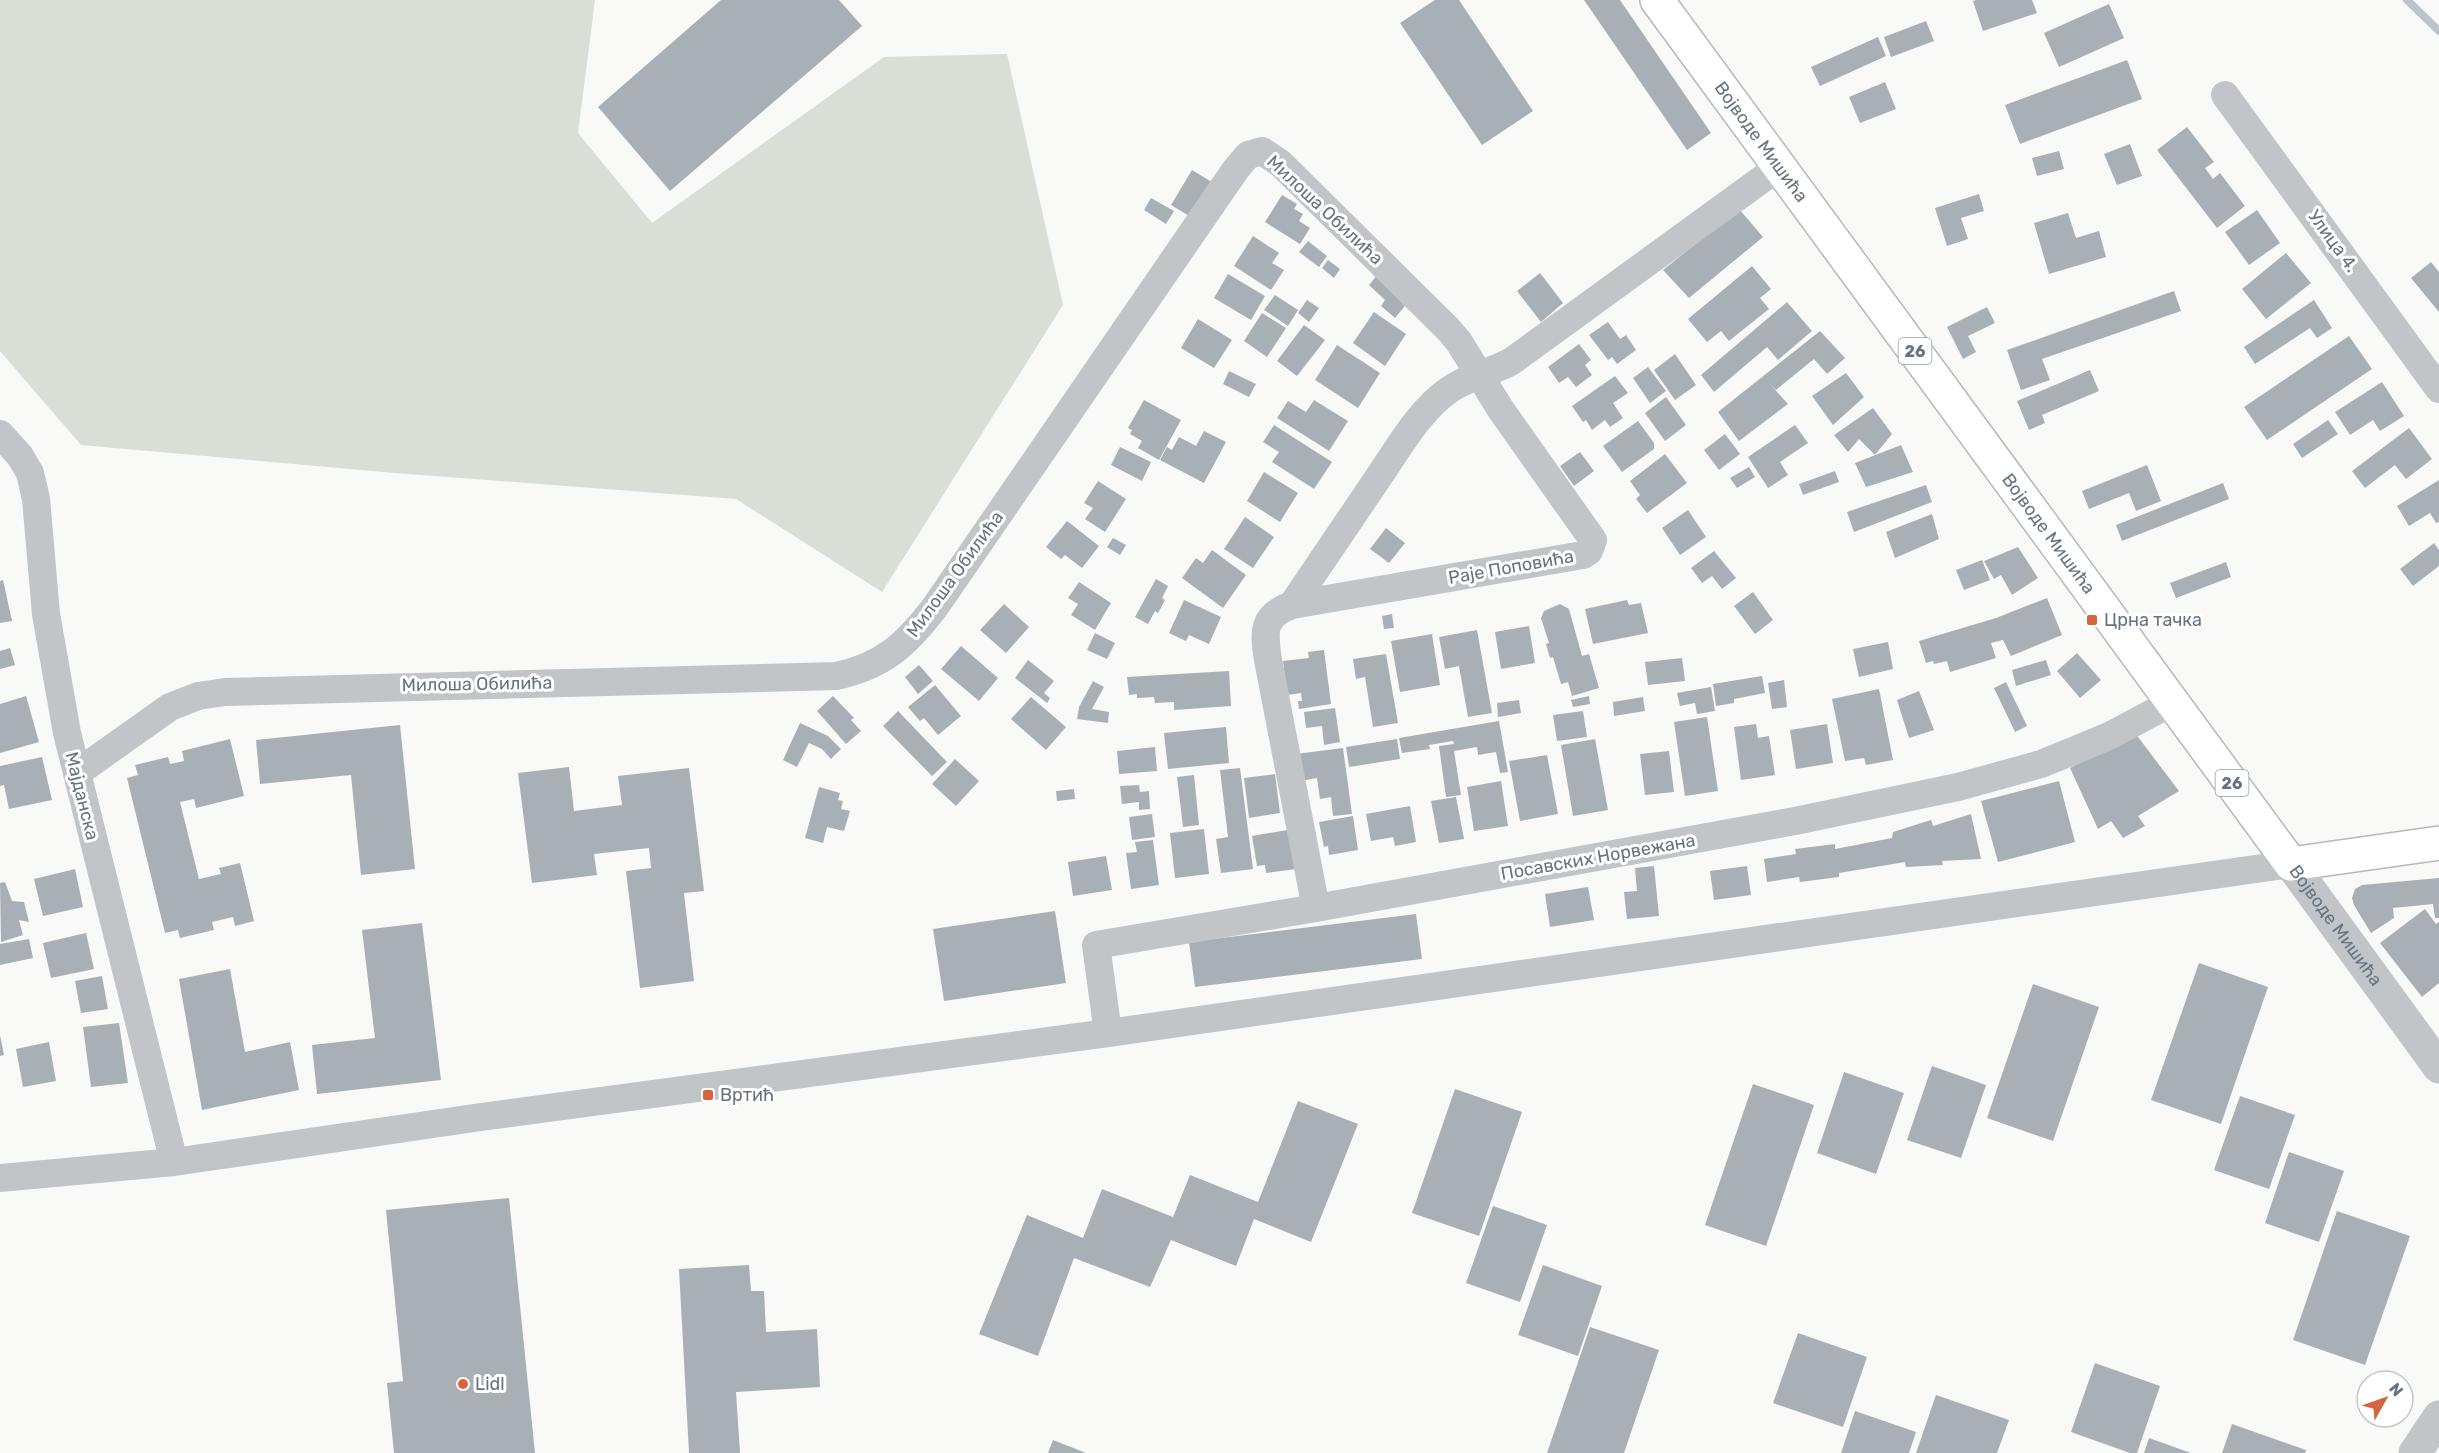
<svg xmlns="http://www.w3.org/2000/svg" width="2439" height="1453" font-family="Rubik,sans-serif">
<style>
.green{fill:#d9ded7}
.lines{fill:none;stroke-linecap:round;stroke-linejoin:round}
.stream{stroke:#bbc4c8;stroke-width:8}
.building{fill:#a9b0b5}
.primary-casing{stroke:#b4b9bc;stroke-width:36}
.minor{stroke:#c1c5c8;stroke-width:28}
.tertiary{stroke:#c1c5c8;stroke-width:33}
.primary{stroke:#fff;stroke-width:33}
.poi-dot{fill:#d4643d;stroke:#fff;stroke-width:2}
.labels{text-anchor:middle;stroke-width:6;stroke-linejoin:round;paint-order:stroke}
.shield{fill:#fff;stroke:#949ea5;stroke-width:1.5}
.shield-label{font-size:16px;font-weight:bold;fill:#66747f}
.street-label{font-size:18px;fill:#66747f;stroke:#fff}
.poi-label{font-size:18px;fill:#66747f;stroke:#fff;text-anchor:start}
</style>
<rect width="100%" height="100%" fill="#f9f9f7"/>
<path class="green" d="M0,0H595L578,133L652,223L884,57L1007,54L1063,305L882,592L736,499L395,473L81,445L0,351Z"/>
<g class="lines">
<path class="stream" d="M2407,0L2439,31"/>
</g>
<path class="building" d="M721,0H839L862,26L670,191L598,107Z
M1435,0H1459L1533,111L1482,145L1400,23Z
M1584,0H1620L1711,133L1687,150Z
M1976,0H2032L2037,13L1983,31L1973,1Z
M2109,4L2124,38L2059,67L2044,33Z
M1926,21L1934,41L1891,57L1884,37Z
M1878,37L1886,56L1820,86L1811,67Z
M2127,60L2142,99L2020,144L2005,105Z
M1885,82L1896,109L1860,123L1849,97Z
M2187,127L2214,162L2205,168L2213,179L2220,173L2245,206L2217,228L2157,150Z
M2130,144L2142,176L2117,185L2104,154Z
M2059,151L2064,169L2037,176L2032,158Z
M1192,170L1215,184L1194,219L1171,205Z
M1979,194L1984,211L1961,218L1968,239L1947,246L1935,208Z
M1282,195L1297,204L1294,209L1303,214L1299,221L1310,228L1300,244L1265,222Z
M1151,198L1174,211L1166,224L1144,210Z
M1739,209L1763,237L1689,298L1663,270Z
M2257,210L2280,243L2249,265L2225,232Z
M2068,213L2076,238L2099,231L2106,257L2049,274L2034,223Z
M1253,236L1279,253L1272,263L1284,270L1271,290L1234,266Z
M1308,241L1327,256L1319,267L1299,252Z
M2286,253L2311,283L2266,319L2242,289Z
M1328,260L1340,269L1334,278L1322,268Z
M2431,262L2439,272V312L2411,278Z
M1752,266L1771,289L1760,298L1769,309L1729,341L1721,331L1707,342L1688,319Z
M1540,273L1563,303L1541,322L1517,291Z
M1228,274L1265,296L1251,320L1214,298Z
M1378,274L1409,301L1395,318L1381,306L1385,300L1369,285Z
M2174,291L2181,311L2042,359L2050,380L2021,390L2007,350Z
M1275,295L1298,310L1288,326L1264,310Z
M1307,300L1319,308L1309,322L1298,313Z
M2314,300L2332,328L2317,338L2310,328L2255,364L2244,347Z
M1787,302L1812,331L1778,360L1767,347L1714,392L1701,375Z
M1987,307L1995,323L1968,336L1976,352L1963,359L1947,327Z
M1374,312L1406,334L1385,366L1353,343Z
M1262,313L1286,328L1267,357L1244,341Z
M1198,319L1232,340L1214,368L1181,348Z
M1608,322L1620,339L1626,335L1636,350L1617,364L1612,357L1608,360L1589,335Z
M1304,325L1325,340L1297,376L1277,361Z
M1820,331L1845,358L1827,374L1814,359L1776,390L1769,383L1788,404L1739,441L1718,412Z
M2349,336L2372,369L2267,440L2244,407Z
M1579,344L1591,360L1585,365L1592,375L1576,387L1568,377L1559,383L1548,367Z
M1337,345L1380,373L1358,408L1315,380Z
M1675,354L1696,385L1675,400L1654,370Z
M1648,367L1666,391L1650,403L1633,378Z
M2090,370L2099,391L2042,415L2045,423L2029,430L2017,401Z
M1229,371L1256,384L1249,397L1223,384Z
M1846,373L1864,397L1833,425L1812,396Z
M1615,376L1628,393L1613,403L1623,418L1610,427L1605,420L1592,430L1586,420L1583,422L1572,406Z
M2382,382L2404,416L2380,431L2373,420L2350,435L2335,412Z
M1666,397L1686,425L1665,441L1645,413Z
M1144,400L1181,420L1159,460L1138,448L1142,441L1130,434L1132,430L1128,428Z
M1314,400L1348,421L1329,451L1277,418L1288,401L1306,412Z
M1873,408L1892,434L1875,455L1859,439L1848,452L1834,435Z
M2328,420L2338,434L2302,458L2293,444Z
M1638,421L1654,443V449L1622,472L1603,446Z
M1274,425L1332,462L1314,489L1272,462L1279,452L1263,442Z
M1795,425L1808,443L1780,462L1788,475L1768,488L1748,457Z
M2409,428L2432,459L2406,479L2395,465L2365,488L2352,471Z
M1204,431L1226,442L1204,483L1160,460L1167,447L1172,450L1179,437L1196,446Z
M1725,434L1740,454L1719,470L1704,450Z
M1901,445L1913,472L1866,487L1855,463Z
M1120,447L1151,462L1142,481L1111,465Z
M1580,452L1594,471L1574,486L1560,466Z
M1665,454L1687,483L1647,513L1636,499L1640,495L1630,481Z
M2147,465L2161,501L2136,511L2129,493L2089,509L2082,491Z
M1749,467L1755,477L1737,488L1730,478Z
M1835,471L1839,482L1803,495L1799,484Z
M1264,472L1298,493L1280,522L1247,501Z
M2439,480V522L2436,523L2430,513L2409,526L2397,506Z
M1098,481L1126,499L1105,532L1085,519L1093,508L1084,503Z
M2223,483L2229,499L2122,541L2116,525Z
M1926,485L1932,502L1854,532L1847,512Z
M1688,510L1706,537L1680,555L1662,528Z
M1932,514L1939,539L1895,558L1886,532Z
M1245,517L1274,537L1253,568L1224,549Z
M1067,521L1099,546L1082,568L1065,555L1061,559L1046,547Z
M1386,528L1405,543L1389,563L1370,549Z
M1113,538L1126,545L1120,555L1107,547Z
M2434,543L2439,550V566L2413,586L2400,569Z
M2018,547L2038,578L2012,595L2001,575L1994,579L1984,561Z
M1212,550L1246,575L1223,608L1182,578L1196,558L1203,563Z
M1714,551L1736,578L1722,589L1712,576L1702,583L1691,568Z
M1982,560L1990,580L1964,590L1956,570Z
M2226,562L2231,577L2176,598L2170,583Z
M1156,579L1168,586L1162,598L1165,600L1158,613L1155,611L1148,624L1135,617Z
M3,580L12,621L0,623V581Z
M1079,582L1111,603L1095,630L1071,615L1078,604L1068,598Z
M1753,592L1773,620L1755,634L1734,606Z
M2047,598L2062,635L2011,656L2003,640L1991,643L1996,658L1950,672L1947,661L1934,664L1933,661L1926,663L1919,641L1996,618Z
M1184,600L1221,617L1209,644L1189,635L1186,641L1169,633Z
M1627,600L1629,605L1641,603L1648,633L1593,644L1585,609Z
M1004,604L1029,627L1006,653L980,630Z
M1560,604L1569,609L1582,656L1589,654L1599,688L1572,696L1568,682L1561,684L1553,657L1550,658L1546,644L1549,643L1541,618L1544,611Z
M1392,614L1394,628L1384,629L1382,616Z
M1529,626L1535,663L1501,669L1495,632Z
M1477,630L1492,713L1468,717L1459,666L1445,669L1439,637Z
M1095,633L1115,643L1107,659L1087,650Z
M1432,634L1440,685L1400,692L1391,641Z
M1888,642L1893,669L1859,677L1853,649Z
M961,646L998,678L979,701L941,669Z
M10,648L15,665L0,669V651Z
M1324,650L1331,704L1299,709L1298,701H1302L1301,693L1287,695L1283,661L1309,658L1308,652Z
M2077,653L2101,680L2080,698L2057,671Z
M1386,654L1398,723L1373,727L1365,677L1356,679L1353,659Z
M1682,658L1685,681L1648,685L1645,662Z
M1028,660L1054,681L1044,693L1050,698L1047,703L1015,678Z
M2046,660L2051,675L2016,686L2012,670Z
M919,665L933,681L918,694L905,677Z
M1229,671L1231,706L1174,710V702L1155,703L1154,697L1137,698V694L1129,695L1127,677Z
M1762,676L1765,693L1734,699V703L1716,706L1713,684Z
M1784,680L1787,707L1772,709L1768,683Z
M1093,681L1104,687L1092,709L1109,712L1108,723L1077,719L1079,707Z
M2006,682L2027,726L2015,732L1994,688Z
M935,685L961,716L938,735L924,718L920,721L908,707Z
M1711,687L1715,711L1697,714L1695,703L1680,706L1677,693Z
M1879,689L1893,760L1866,765L1864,758L1845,761L1832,699Z
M1919,691L1934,730L1909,738L1897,700Z
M26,696L39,742L0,753V704Z
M833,696L854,718L851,720L861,731L846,744L817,711Z
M1589,696L1590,704L1573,707L1571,700Z
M1031,697L1066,727L1046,750L1011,719Z
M1643,697L1645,711L1614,716L1613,702Z
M1519,700L1521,713L1498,717L1497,703Z
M1335,708L1340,742L1324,745L1322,726L1306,728L1304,712Z
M898,711L947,762L932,776L883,726Z
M1583,711L1587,737L1557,741L1553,715Z
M1707,717L1718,791L1685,796L1674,722Z
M1499,721L1508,772L1500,773L1496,752L1478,755L1477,747L1454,751L1461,795L1446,797L1439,746L1454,744L1453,741L1429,745L1430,749L1402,753L1399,738Z
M800,723L828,736L841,749L831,759L822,749L809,743L797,767L783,760Z
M1756,724L1758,738L1769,736L1775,775L1741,780L1734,727Z
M1827,724L1833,763L1796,769L1790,730Z
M400,725L415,869L361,875L351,775L260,784L256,740Z
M1226,727L1229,763L1168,769L1164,733Z
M2135,733L2179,791L2138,816L2145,826L2123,838L2111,821L2098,829L2070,768Z
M230,739L244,796L196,808L194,799L180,802L199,879L221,874L219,868L240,863L254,921L235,926L233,917L212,922L214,930L180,938L178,930L165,933L127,778L138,775L135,765L168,757L170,764L184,761L182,751Z
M1397,739L1400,759L1349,767L1346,747Z
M1595,739L1608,810L1573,816L1561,745Z
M1155,747L1157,771L1119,774L1117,751Z
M1343,748L1352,814L1333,816L1331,797L1320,799L1317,778L1300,781L1296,754Z
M1669,751L1674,792L1645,795L1640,754Z
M1547,755L1558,814L1520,821L1509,761Z
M42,757L52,800L9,809L4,785L0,786V766Z
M955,759L979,781L956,806L932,784Z
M569,767L574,811L622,805L618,776L689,768L704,891L684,893L694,981L640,988L626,871L651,868L649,848L594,854L597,875L532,883L518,773Z
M1240,768L1253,869L1221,873L1216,839L1228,837L1220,770Z
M1275,774L1280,813L1249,818L1244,778Z
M1194,775L1199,825L1183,827L1177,777Z
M1501,781L1508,826L1474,831L1467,787Z
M2059,781L2075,842L1998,862L1981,801Z
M1139,785L1140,792L1149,791L1150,809L1139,810V802L1122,804L1120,786Z
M819,787L840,793L838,800L843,801L841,809L850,811L844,831L827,827L823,843L805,838Z
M1074,789L1075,799L1057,801L1056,791Z
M1456,797L1464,839L1439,843L1431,801Z
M1410,806L1416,842L1395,846L1393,837L1371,841L1366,814Z
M1152,814L1155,837L1132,840L1129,817Z
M1971,814L1981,859L1942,861L1943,865L1906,867L1905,862L1839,873V877L1800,882L1799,877L1767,882L1764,859L1796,854L1795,849L1835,844V849L1892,838L1893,832L1931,820L1933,826Z
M1353,816L1358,850L1329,855L1328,846L1324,847L1319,822Z
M1204,829L1209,874L1175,878L1170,833Z
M1293,829L1296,869L1266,873L1265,865L1257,866L1252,836Z
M1153,840L1159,885L1131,889L1126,853L1137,852L1135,842Z
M1106,856L1112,890L1073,896L1068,862Z
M1654,866L1659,916L1627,919L1624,892L1637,891L1635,868Z
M1747,866L1751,895L1714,900L1710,871Z
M75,869L83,907L43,916L34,879Z
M2439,878V918H2435L2433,904L2393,908L2394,918L2371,933L2354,905L2352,898L2355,889L2362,885Z
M5,882L12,901L24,902L29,922L19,920L23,935L1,942L0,883Z
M1588,887L1594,920L1550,927L1545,894Z
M2425,909L2436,924L2439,922V983L2422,997L2380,943Z
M1055,911L1066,983L944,1001L933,929Z
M1416,914L1422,959L1195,987L1189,942Z
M422,923L441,1080L317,1094L312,1045L375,1038L362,930Z
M86,933L94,969L51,978L43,943Z
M29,939L33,958L0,965V944Z
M2199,963L2268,987L2221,1124L2151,1100Z
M230,969L245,1052L290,1042L299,1090L202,1110L179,979Z
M102,976L108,1009L81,1013L75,981Z
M2033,984L2099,1007L2053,1141L1987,1118Z
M119,1023L128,1083L91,1087L83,1027Z
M0,1035L4,1055L0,1056Z
M49,1042L56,1081L23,1087L16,1049Z
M1932,1066L1986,1085L1961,1158L1907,1140Z
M1844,1072L1904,1093L1876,1174L1817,1153Z
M1753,1084L1814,1105L1766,1246L1705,1225Z
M1455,1089L1522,1112L1479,1236L1412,1213Z
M2240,1096L2295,1115L2269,1189L2214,1170Z
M1298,1101L1358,1124L1311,1242L1254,1219L1236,1266L1171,1240L1150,1287L1074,1258L1038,1356L979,1334L1027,1215L1083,1238L1102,1189L1173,1217L1190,1175L1258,1202Z
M2289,1152L2344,1171L2319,1242L2265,1223Z
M509,1198L535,1453H394L387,1383L403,1381L386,1210Z
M1493,1206L1547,1225L1520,1302L1466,1283Z
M2337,1211L2410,1236L2365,1365L2293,1340Z
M749,1265L751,1291H764L766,1332L817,1329L820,1387L736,1392L740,1453H689L679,1269Z
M1543,1265L1602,1286L1578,1356L1518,1335Z
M1590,1327L1659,1350L1624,1453H1547Z
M1798,1333L1867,1357L1843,1427L1773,1403Z
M2095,1363L2160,1386L2137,1453H2130L2071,1432Z
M1936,1395L2009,1420L1997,1453H1916Z
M1855,1411L1916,1432L1909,1453H1841Z
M2232,1424L2306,1450L2305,1453H2222Z
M2149,1438L2191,1453H2144Z
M1053,1440L1086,1453H1048Z"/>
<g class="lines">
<defs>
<g id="primary">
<path id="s2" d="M1657,0L2291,864L2439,843"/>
</g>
</defs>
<use href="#primary" class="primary-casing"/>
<path class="minor" d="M2225,95L2439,389
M0,434L20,456L30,473L36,499L46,614L67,733L174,1162
M77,773L170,707L198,696L225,692L836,676C883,666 906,645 935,607L1236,169L1248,155L1262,151L1280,163L1448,329L1459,342L1501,410L1593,540L1589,551L1583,555L1292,605
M1316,908L1268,660C1264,633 1261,616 1292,605C1321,562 1350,519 1380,475C1399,447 1420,410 1449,390C1468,376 1491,373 1512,361L1780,166
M1108,1033L1096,945L1316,908L1795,821L1958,787L2041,764L2073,751L2109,736L2173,702
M0,1178L174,1162L481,1117L1108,1033L2291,864"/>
<g class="tertiary">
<path id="s1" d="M2291,864L2439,1067"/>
<path d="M2415,1453L2439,1417"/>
</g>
<use href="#primary" class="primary"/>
</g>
<g class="poi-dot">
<rect x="2086" y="614" width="12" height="12" rx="3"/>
<rect x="702" y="1089" width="12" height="12" rx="3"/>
<circle cx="463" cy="1384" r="6"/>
</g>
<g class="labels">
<g class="shield">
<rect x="1898.5" y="338" width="33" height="26" rx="4.5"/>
<rect x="2215.5" y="770" width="33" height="26" rx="4.5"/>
</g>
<g class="shield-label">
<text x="1915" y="357">26</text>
<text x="2232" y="789">26</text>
</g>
<g class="street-label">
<text dy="6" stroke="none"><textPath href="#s2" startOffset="176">Војводе Мишића</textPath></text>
<text transform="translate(1325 210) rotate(43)" y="6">Милоша Обилића</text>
<text transform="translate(2333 241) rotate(54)" y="6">Улица 4.</text>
<text dy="6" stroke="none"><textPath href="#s2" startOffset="662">Војводе Мишића</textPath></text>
<text transform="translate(1511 567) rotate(-10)" y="6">Раје Поповића</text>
<text transform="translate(955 574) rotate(-54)" y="6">Милоша Обилића</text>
<text transform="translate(477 684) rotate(-1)" y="6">Милоша Обилића</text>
<text transform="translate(82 796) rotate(76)" y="6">Мајданска</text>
<text transform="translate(1598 857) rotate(-10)" y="6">Посавских Норвежана</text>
<text dy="6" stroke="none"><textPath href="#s1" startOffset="76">Војводе Мишића</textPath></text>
</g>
<g class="poi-label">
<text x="2104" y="626">Црна тачка</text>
<text x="720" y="1101">Вртић</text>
<text x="475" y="1390">Lidl</text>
</g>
</g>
<g transform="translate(2385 1399) rotate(50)"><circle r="28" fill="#ffffff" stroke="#c2c7cc" stroke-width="1.5"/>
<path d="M0-4.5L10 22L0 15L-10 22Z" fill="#d4643d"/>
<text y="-9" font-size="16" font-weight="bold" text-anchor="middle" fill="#66747f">N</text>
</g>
</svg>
